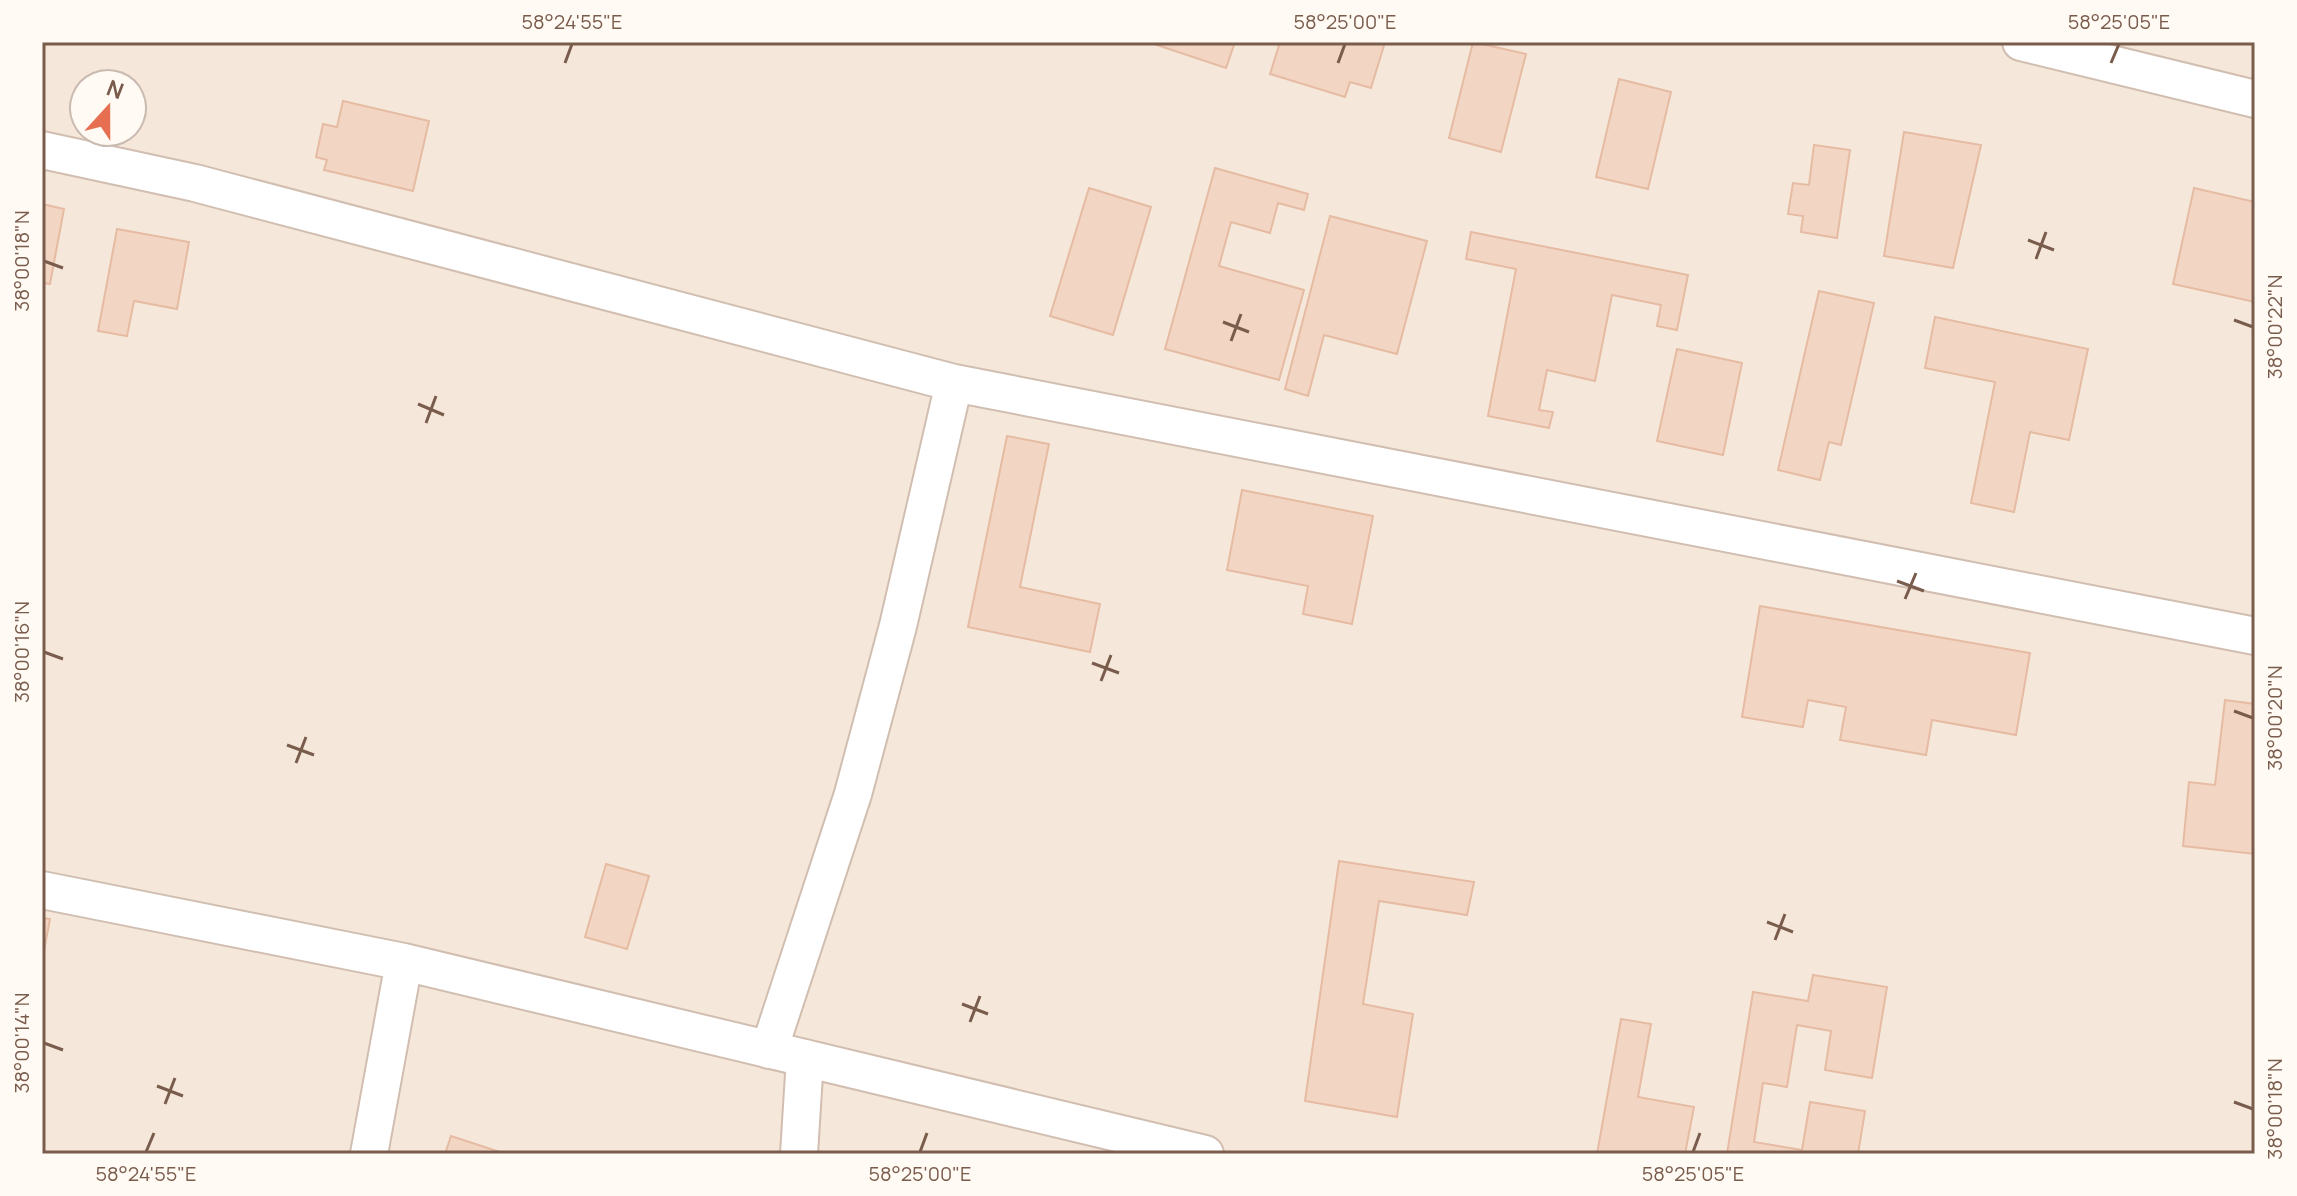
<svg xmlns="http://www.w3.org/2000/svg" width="2297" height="1196" font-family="Manrope,sans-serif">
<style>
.residential{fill:#f5e8da;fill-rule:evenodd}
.building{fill:#f3d5c3;stroke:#e6bba3;stroke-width:2}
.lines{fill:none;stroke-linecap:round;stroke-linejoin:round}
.street-casing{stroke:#d1beb0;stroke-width:40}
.street{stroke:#fff;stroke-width:36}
.ticks{fill:none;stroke:#7a5c4d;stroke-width:3}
.neatline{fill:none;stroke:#7a5c4d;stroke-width:3}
.ticks-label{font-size:20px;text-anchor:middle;fill:#7a5c4d}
</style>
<rect width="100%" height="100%" fill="#fdf6ec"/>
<path class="residential" d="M42,42H2255V1154H42ZM84,84H132V132H84Z"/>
<path class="building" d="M1148,42H1235L1226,68Z
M1280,42H1385L1371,88L1350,82L1345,97L1270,74Z
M1473,42L1526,54L1501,152L1449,138Z
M1619,79L1671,92L1648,189L1596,177Z
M343,101L429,121L413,191L324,170L327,160L316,157L323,124L337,127Z
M1904,132L1981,145L1953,268L1884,256Z
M1814,145L1850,150L1837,238L1801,232L1803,216L1788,214L1793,183L1809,185Z
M1215,168L1308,194L1304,210L1278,203L1270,233L1231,222L1219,266L1304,290L1279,380L1165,349Z
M1089,188L1151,207L1113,335L1050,316Z
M2194,188L2255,202V302L2173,284Z
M42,204L64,209L50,284L42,283Z
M1330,216L1427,241L1397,354L1324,335L1308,396L1285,389Z
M117,229L189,242L177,309L134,301L127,336L98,331Z
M1471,232L1688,275L1677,330L1657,326L1661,305L1612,295L1595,381L1547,370L1539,410L1553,412L1549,428L1488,416L1516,269L1466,259Z
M1819,291L1874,303L1841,445L1829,442L1820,480L1778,470Z
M1935,317L2088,349L2069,440L2030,432L2014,512L1971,503L1995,382L1925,368Z
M1677,349L1742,363L1723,455L1657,441Z
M1007,436L1049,444L1020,587L1100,604L1090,652L968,627Z
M1242,490L1373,516L1352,624L1303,614L1308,586L1227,570Z
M1760,606L2030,653L2016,735L1932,720L1926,755L1840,740L1846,707L1808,700L1803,727L1742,717Z
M2225,700L2255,704V854L2183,846L2189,782L2215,785Z
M1339,861L1474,882L1467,915L1379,901L1363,1004L1413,1014L1397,1117L1305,1101Z
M606,864L649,876L627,949L585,937Z
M42,918L50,919L42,961Z
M1813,975L1887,987L1872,1078L1825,1070L1831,1031L1797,1025L1787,1087L1763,1083L1754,1142L1802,1150L1810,1102L1865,1111L1858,1154H1727L1753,992L1808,1001Z
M1621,1019L1651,1024L1638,1097L1694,1107L1685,1154H1597Z
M451,1136L506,1154H445Z"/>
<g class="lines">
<defs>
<path id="street" d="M2021,42L2255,99
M42,150L195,183L954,383L2255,636
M42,890L404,962L1205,1154
M769,1050L853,794L898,626L954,383
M369,1154L404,962
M799,1154L805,1058"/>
</defs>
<use href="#street" class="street-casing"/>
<use href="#street" class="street"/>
</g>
<path class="ticks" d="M565,63L572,44M1338,63L1345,44M2111,63L2119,44M2028,240L2054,250M2036,259L2046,232M44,261L63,268M2234,320L2253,327M1223,322L1249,332M1231,341L1241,314M418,404L444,415M426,423L436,396M1897,581L1924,591M1905,599L1916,573M44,652L63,659M1092,663L1119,673M1101,681L1111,655M2234,711L2253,718M287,745L314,755M296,763L306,737M1767,922L1793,932M1775,940L1785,914M962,1004L988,1014M970,1022L980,996M44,1043L63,1050M157,1086L183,1096M2234,1102L2253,1109M165,1104L175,1078M146,1152L154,1133M920,1152L927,1133M1693,1152L1700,1133"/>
<rect width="2297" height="1196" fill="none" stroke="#fffaf3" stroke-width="88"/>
<g transform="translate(108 108) rotate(21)"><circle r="38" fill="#fffaf3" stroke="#cabbb1" stroke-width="2"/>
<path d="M0-6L14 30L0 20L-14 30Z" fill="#e76f51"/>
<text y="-12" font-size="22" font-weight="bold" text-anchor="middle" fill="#7a5c4d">N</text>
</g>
<rect x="44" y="44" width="2209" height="1108" class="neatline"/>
<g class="ticks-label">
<text x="572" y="29">58°24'55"E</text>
<text x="1345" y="29">58°25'00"E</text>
<text x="2119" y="29">58°25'05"E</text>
<text transform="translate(22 261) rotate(-90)" y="7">38°00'18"N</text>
<text transform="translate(2275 327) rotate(-90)" y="7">38°00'22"N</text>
<text transform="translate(22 652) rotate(-90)" y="7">38°00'16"N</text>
<text transform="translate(2275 718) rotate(-90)" y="7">38°00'20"N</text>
<text transform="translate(22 1043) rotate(-90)" y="7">38°00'14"N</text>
<text transform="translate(2275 1109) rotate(-90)" y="7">38°00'18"N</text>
<text x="146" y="1181">58°24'55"E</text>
<text x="920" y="1181">58°25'00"E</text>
<text x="1693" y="1181">58°25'05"E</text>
</g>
</svg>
